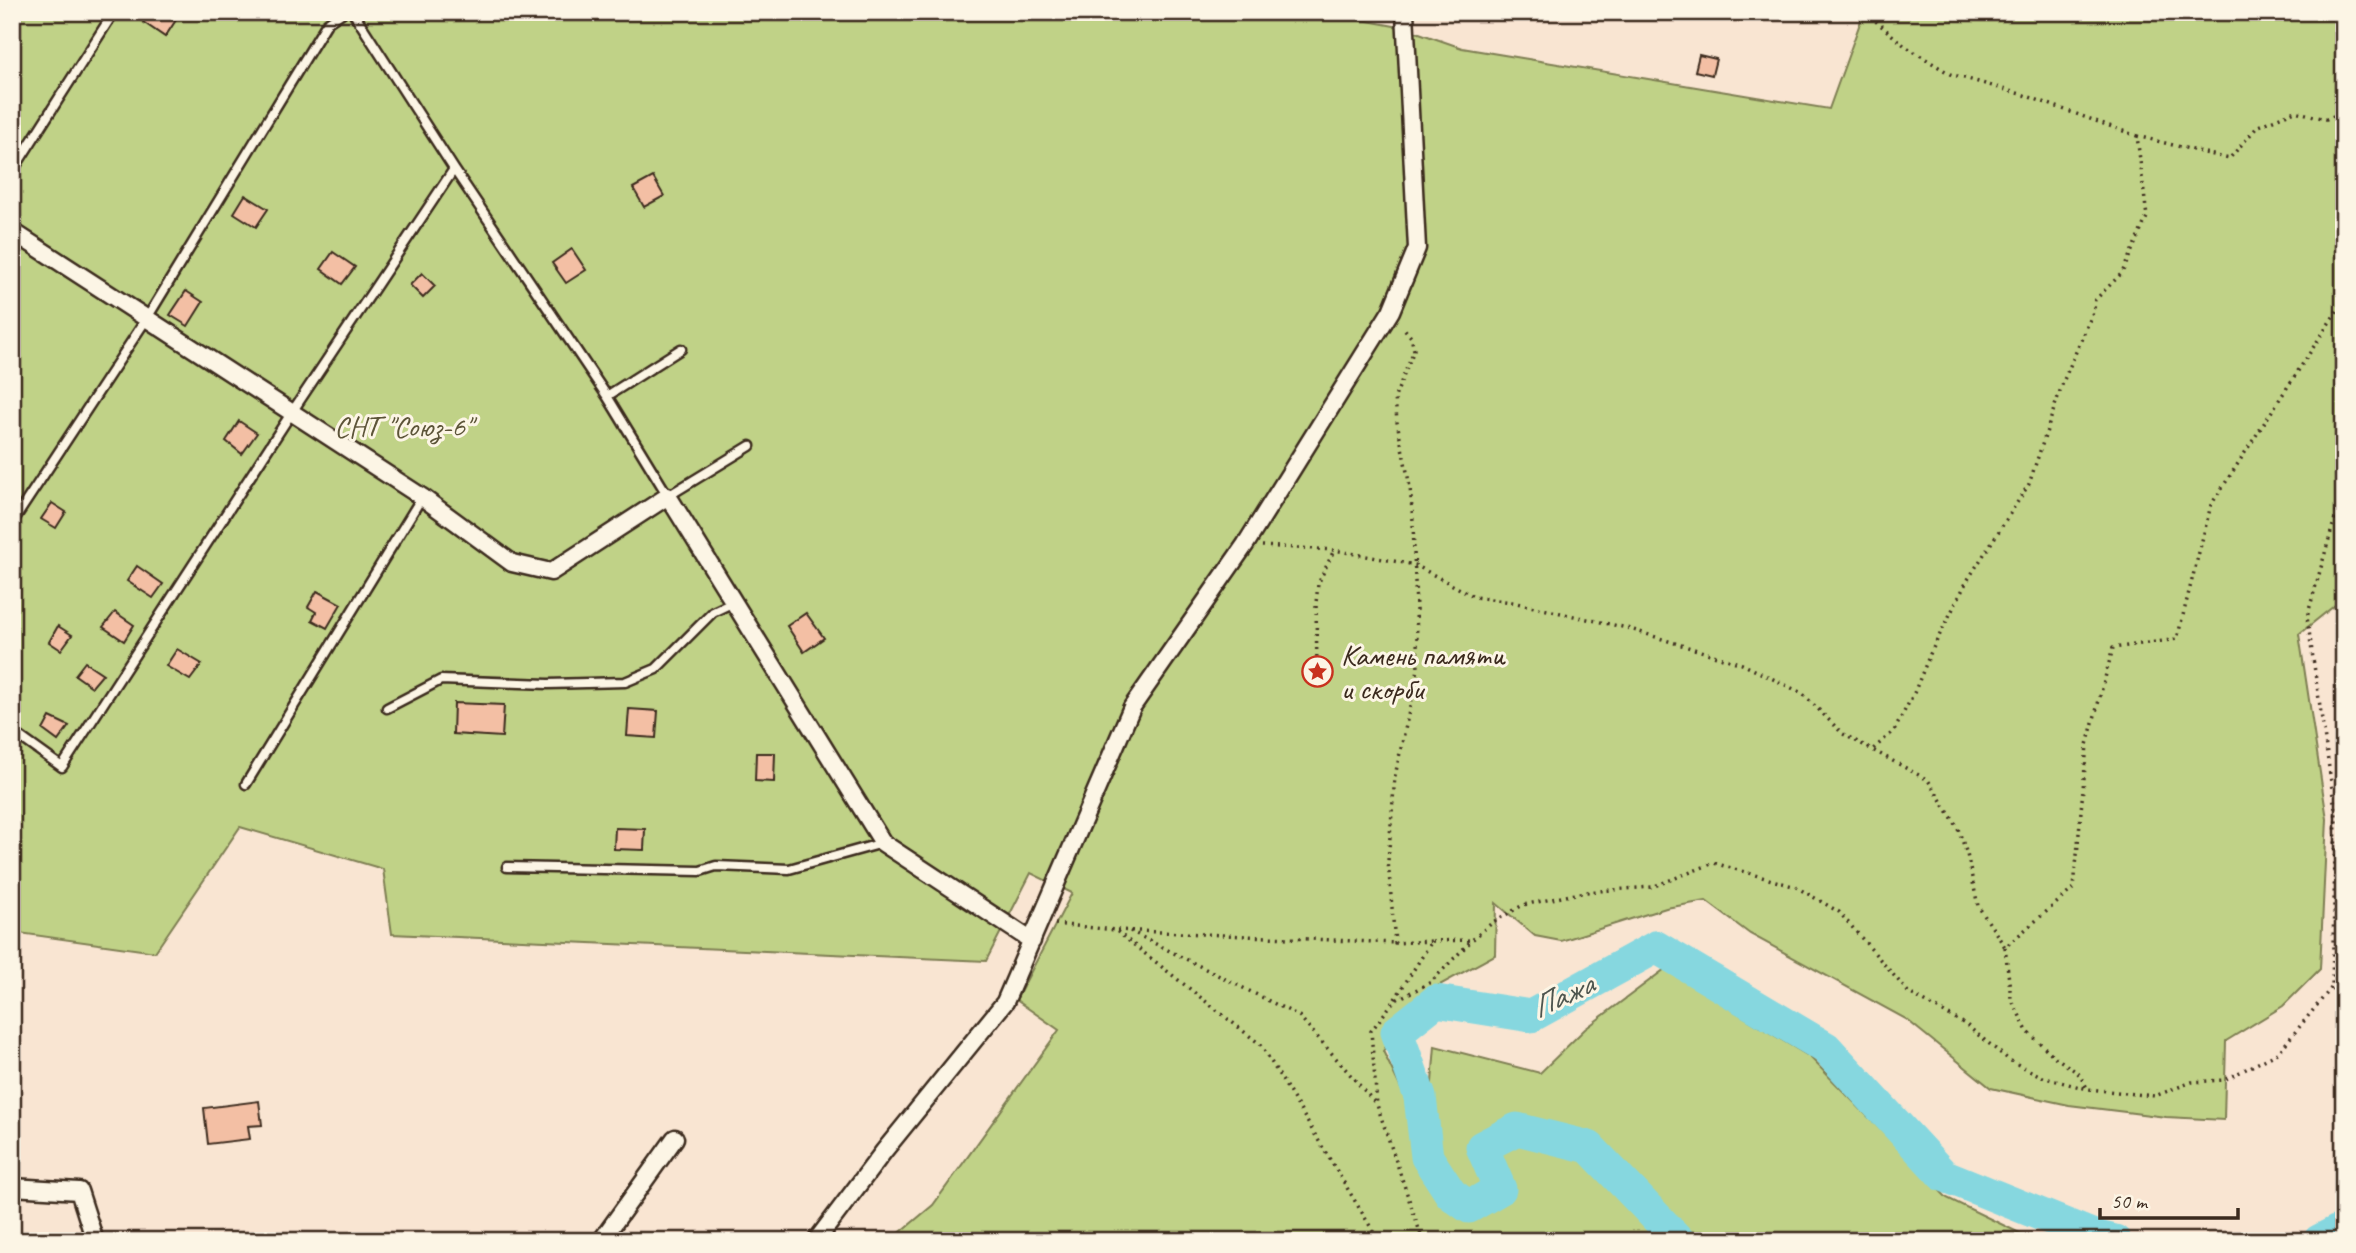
<svg xmlns="http://www.w3.org/2000/svg" width="2356" height="1253" font-family="Caveat,sans-serif">
<style>
.green{fill:#c0d287;stroke:#7e7e52;stroke-width:2}
.lines{fill:none;stroke-linecap:round;stroke-linejoin:round}
.river{stroke:#86d7df;stroke-width:33}
.building{fill:#f3bfa4;stroke:#3b2a1e;stroke-width:2}
.lane-casing{stroke:#3b2a1e;stroke-width:13}
.street-casing{stroke:#3b2a1e;stroke-width:21}
.path{stroke:#3b2a1e;stroke-width:3.5;stroke-dasharray:2 5;stroke-linecap:butt}
.lane{stroke:#fcf5e5;stroke-width:8}
.street{stroke:#fcf5e5;stroke-width:16}
.labels{text-anchor:middle;stroke-width:6;stroke-linejoin:round;paint-order:stroke}
.park-label{font-size:30px;fill:#5c5438;stroke:#fcf5e5}
.poi-label{font-size:30px;fill:#3b2a1e;stroke:#fcf5e5;text-anchor:start}
.water-label{font-size:32px;font-style:italic;fill:#4e554e;stroke:#fcf5e5}
</style>
<rect width="100%" height="100%" fill="#f9e5d2"/>
<filter id="ink" filterUnits="userSpaceOnUse"><feTurbulence type="fractalNoise" baseFrequency=".0143" numOctaves="2"/><feDisplacementMap in="SourceGraphic" scale="14" xChannelSelector="R" yChannelSelector="G"/><feConvolveMatrix kernelMatrix="1 2 1 2 8 2 1 2 1" color-interpolation-filters="sRGB"/></filter>
<g filter="url(#ink)">
<path class="green" d="M12,12H1319L1405,28L1462,48L1829,109L1864,12H2344V598L2299,634L2327,819L2320,969L2283,1006L2226,1041L2224,1120L2166,1117L2069,1105L1991,1088L1906,1019L1750,934L1706,901L1666,908L1561,941L1535,936L1496,903L1495,955L1423,994L1383,1051L1427,1143L1435,1046L1540,1073L1585,1029L1665,969L1810,1057L1947,1198L2036,1241H890L933,1205L1059,1030L1016,1000L1072,893L1031,873L986,961L392,934L383,869L240,827L155,952L12,932Z"/>
<g class="lines">
<path class="river" d="M1679,1241L1589,1147L1517,1129L1482,1147L1500,1189L1469,1207L1451,1194L1427,1157L1420,1097L1397,1032L1436,1001L1531,1016L1656,947L1826,1048L1943,1175L2094,1236L2115,1241
M2319,1241L2344,1228"/>
</g>
<path class="building" d="M150,12H164L176,20L165,37L143,22Z
M1699,55L1716,59L1712,75L1695,71Z
M653,177L664,196L644,207L633,188Z
M245,195L268,209L256,227L234,213Z
M572,249L586,270L566,283L552,263Z
M333,252L355,267L342,284L321,269Z
M422,273L435,286L423,298L410,285Z
M186,291L203,302L188,326L170,315Z
M239,421L257,433L242,454L226,441Z
M52,503L66,512L56,528L41,519Z
M137,566L163,584L153,598L127,581Z
M317,591L341,604L327,628L312,620L316,612L308,607Z
M115,612L134,625L124,641L103,627Z
M806,613L824,638L804,652L787,626Z
M58,626L72,635L61,650L49,642Z
M177,649L202,664L190,680L166,666Z
M85,662L103,674L92,687L75,675Z
M454,703L504,705L502,737L453,734Z
M629,709L658,711L656,738L627,736Z
M50,717L69,726L58,741L43,730Z
M756,753H775L774,782L755,781Z
M615,828L645,829L644,850L614,849Z
M259,1101L262,1125L248,1126L250,1139L208,1144L204,1108Z
M12,1121H16L20,1152L12,1153Z"/>
<g class="lines">
<defs>
<path id="lane" d="M353,12L454,169L607,396L668,496L750,446
M12,172L114,12
M607,396L681,349
M12,523L147,318L327,23L343,12
M387,708L441,680L548,684L625,682L656,669L713,612L734,602
M12,731L62,767L292,412L454,169
M246,784L422,497
M507,867L700,871L716,866L789,869L883,843"/>
<path id="street" d="M12,231L422,497L512,563L551,572L668,496L883,843L1032,941
M12,1187L79,1191L95,1241
M601,1241L675,1138
M816,1241L884,1151L1005,1002L1132,707L1245,545L1391,311L1417,248L1405,12"/>
</defs>
<use href="#lane" class="lane-casing"/>
<use href="#street" class="street-casing"/>
<path class="path" d="M1865,12L1905,46L1950,74L2024,95L2137,136L2147,217L2122,273L2095,300L2094,310L2063,382L2029,484L1967,581L1930,654L1914,693L1894,731L1872,750
M2137,136L2229,159L2258,126L2295,111L2326,119L2344,112
M1262,546L1334,550L1415,565L1475,597L1512,602L1627,628L1742,664L1802,693L1843,734L1928,780L1957,826L1967,854L1978,906L2005,947L2074,888L2087,745L2113,648L2177,639L2211,505L2344,300
M1317,671L1316,603L1318,584L1334,550
M1055,924L1115,930L1261,1045L1373,1231L1376,1241
M1117,930L1396,943
M1130,931L1299,1016L1377,1105
M1432,941L1472,940
M2005,947L2011,998L2027,1031L2055,1057L2078,1073L2088,1089
M1395,999L1432,941L1395,943L1388,861L1395,776L1418,669L1413,521L1410,487L1397,422L1395,397L1414,350L1411,337L1402,326
M1423,1241L1377,1105L1371,1031L1394,1001L1431,982L1472,940L1493,922L1523,905L1585,892L1652,887L1714,863L1796,887L1839,912L1909,993L1965,1024L2009,1060L2045,1078L2088,1089L2155,1096L2192,1082L2224,1080L2278,1053L2332,987L2336,816L2307,617L2344,486"/>
<use href="#lane" class="lane"/>
<use href="#street" class="street"/>
</g>
</g>
<defs>
<symbol id="sight-ring" viewBox="-11 -11 22 22"><circle r="9.5" fill="#fcf5e5" stroke="#c8321e" stroke-width="1.5"/><path d="M0-6L1.8-2.2L6-1.7L2.9 1.2L3.7 5.4L0 3.3L-3.7 5.4L-2.9 1.2L-6-1.7L-1.8-2.2Z" fill="#c8321e"/></symbol>
</defs>
<g fill-rule="evenodd">
<use href="#sight-ring" x="1300" y="654" width="35" height="35"/>
</g>
<g class="labels">
<g class="park-label">
<text x="403" y="436">СНТ "Союз-6"</text>
</g>
<g class="poi-label">
<text x="1341" y="665">Камень памяти<tspan x="1341" dy="34">и скорби</tspan></text>
</g>
<g class="water-label">
<text transform="translate(1562 995) rotate(-25)" y="11">Пажа</text>
</g>
</g>
<rect width="2356" height="1253" fill="none" stroke="#fcf5e5" stroke-width="42"/>
<rect x="21" y="21" width="2314" height="1211" fill="none" stroke="#3b2a1e" stroke-width="2.5" filter="url(#ink)"/>
<path d="M2100 1208v10h138v-10" fill="none" stroke="#3b2a1e" stroke-width="3.5"/>
<text x="2111" y="1208" font-size="21" fill="#3b2a1e" stroke="#fcf5e5" stroke-width="5" paint-order="stroke">50 m</text>
</svg>
